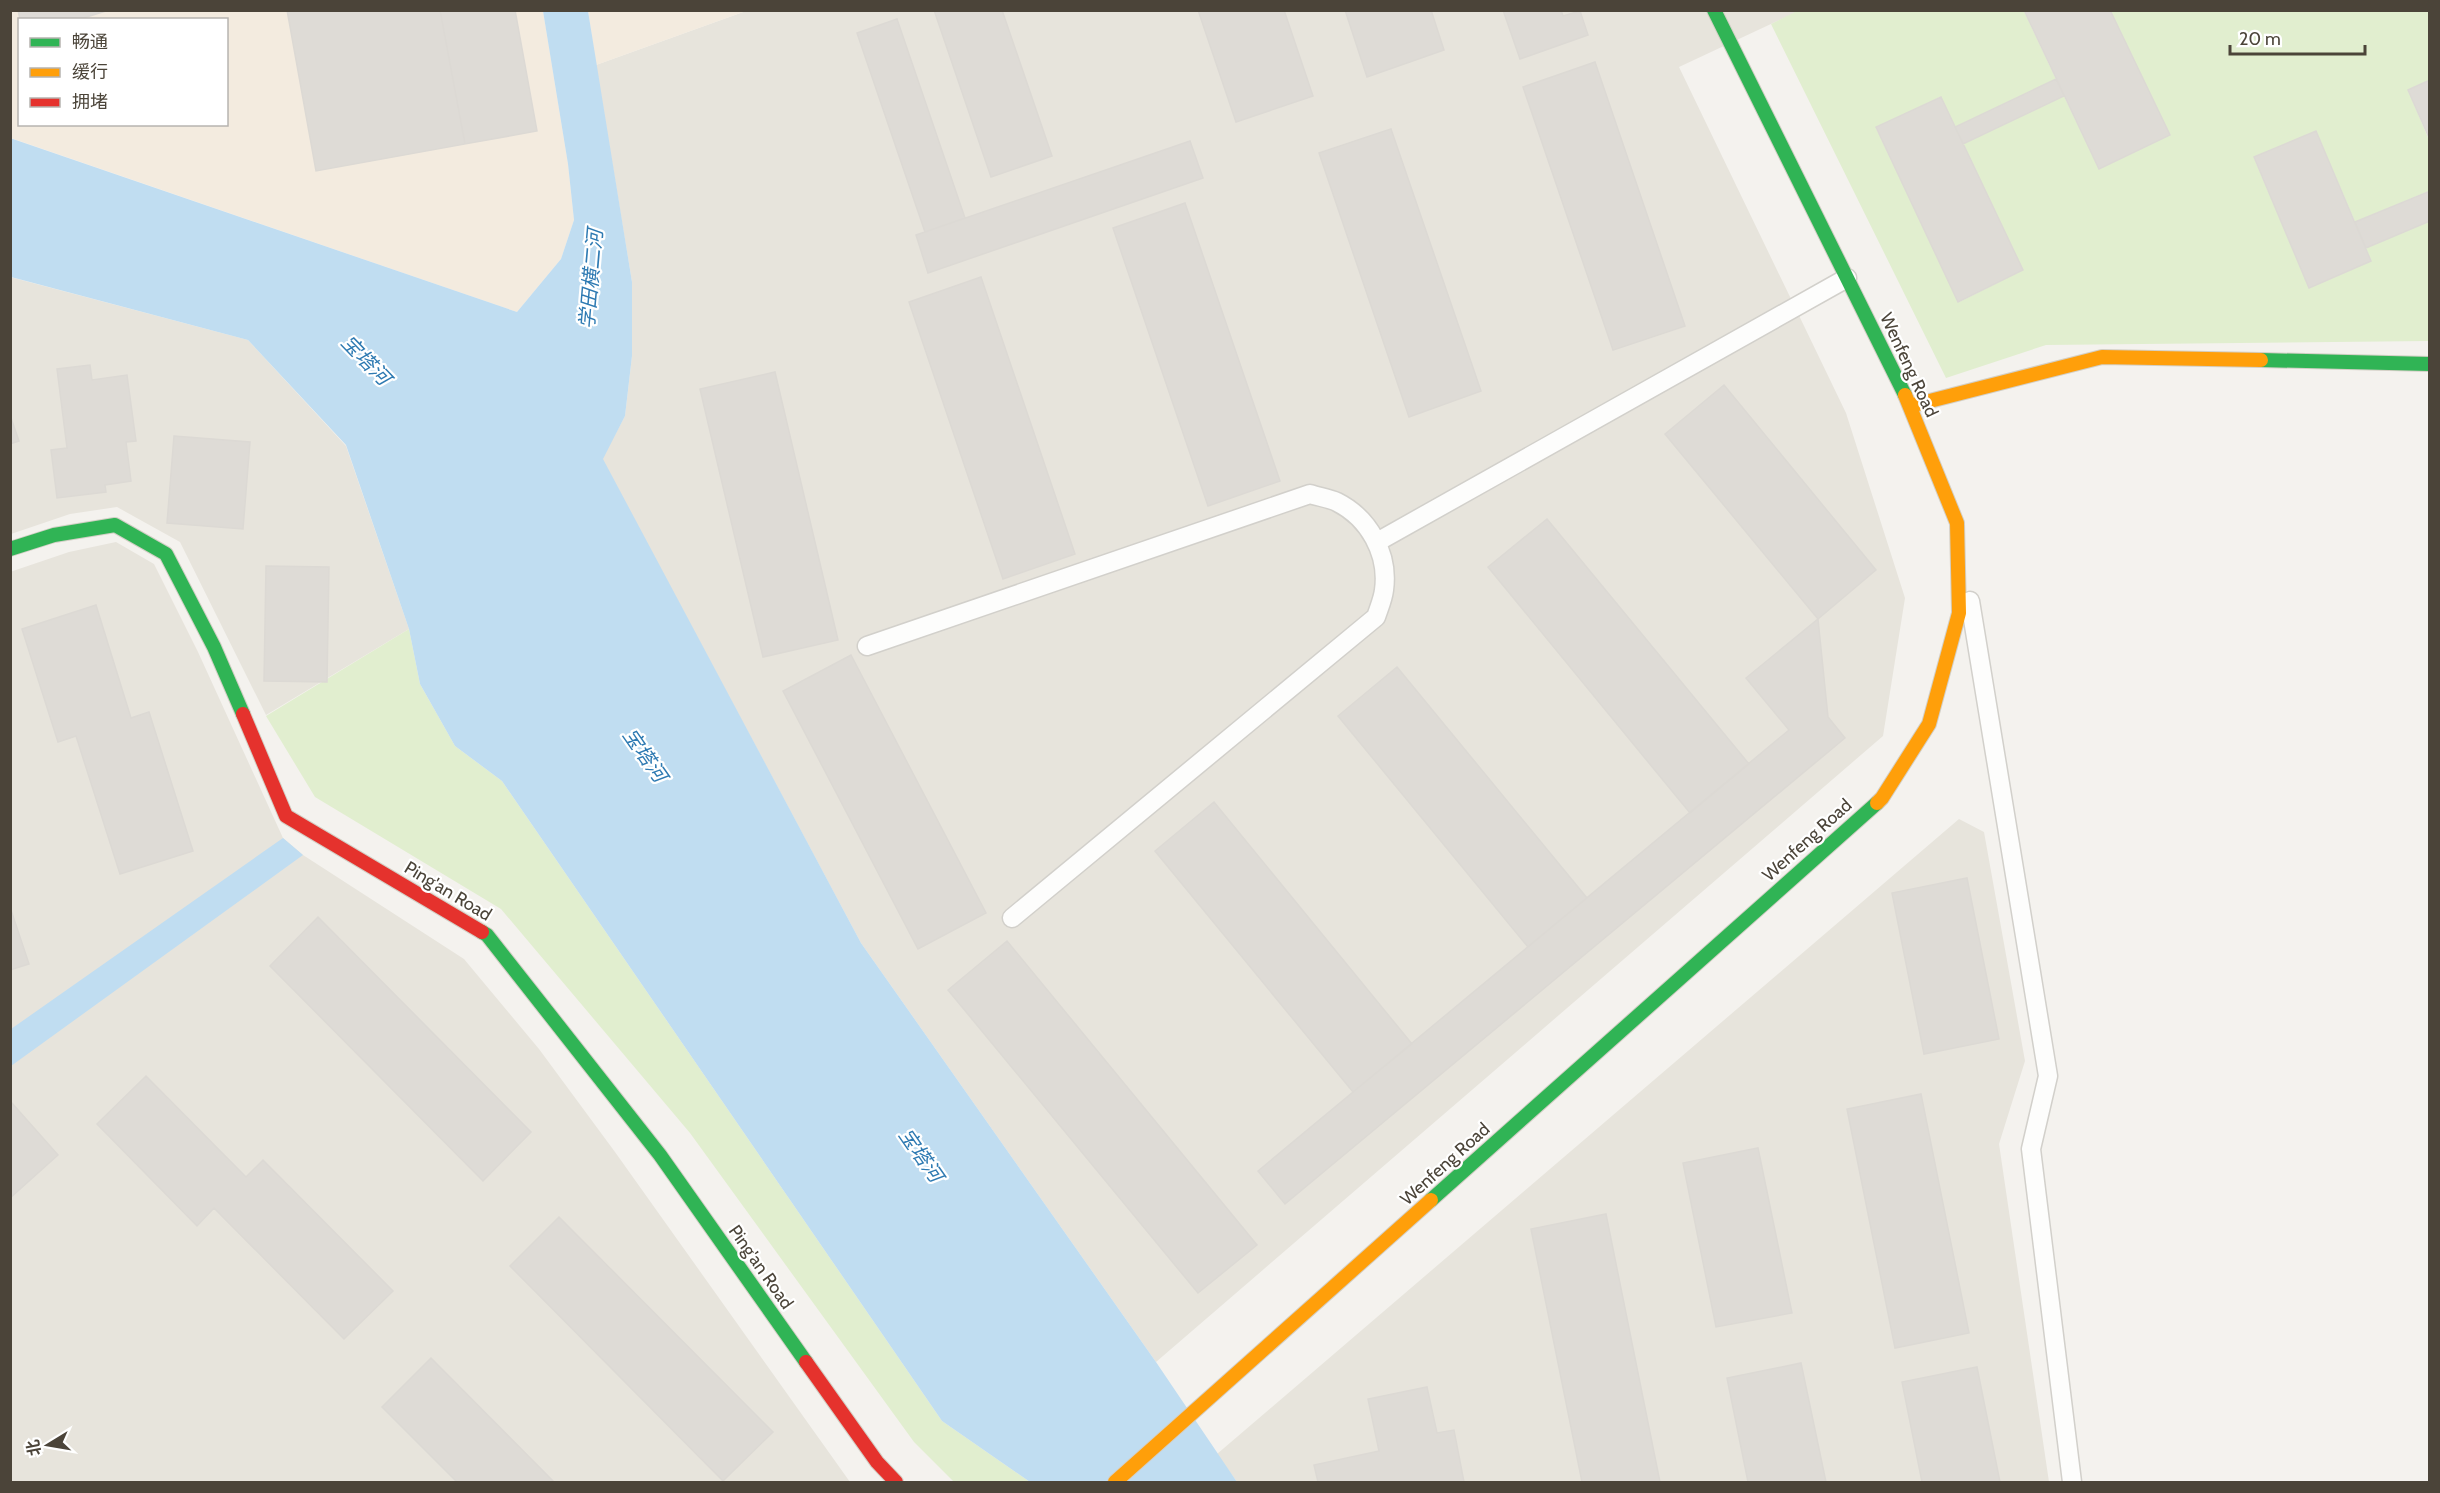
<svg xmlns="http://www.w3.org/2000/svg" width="2440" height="1493" font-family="Cabin,'Noto Sans SC',sans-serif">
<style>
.residential{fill:#e7e4dc}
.commercial{fill:#f3ebdf;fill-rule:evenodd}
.green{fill:#e1eecf}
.water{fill:#c0ddf1}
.building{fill:#dedbd6;stroke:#dcd9d4;stroke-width:1.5}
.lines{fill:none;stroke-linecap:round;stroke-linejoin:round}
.lane-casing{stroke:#d2d0cb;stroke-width:21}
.fast-casing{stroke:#d3cfc5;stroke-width:16}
.slow-casing{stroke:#d3cfc5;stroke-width:16}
.jam-casing{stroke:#d3cfc5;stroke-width:16}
.lane{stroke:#fdfdfc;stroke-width:18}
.fast{stroke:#30b455;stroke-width:14}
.slow{stroke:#ff9f0a;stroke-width:14}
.jam{stroke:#e5322d;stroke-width:14}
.labels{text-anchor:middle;stroke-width:4.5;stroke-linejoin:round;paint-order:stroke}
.street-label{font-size:18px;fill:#4b4439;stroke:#fff}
.water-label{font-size:20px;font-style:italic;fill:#2e7ab2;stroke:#fff}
</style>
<rect width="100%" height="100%" fill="#f4f2ee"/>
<path class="residential" d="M746,11H1799L1679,67L1846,413L1905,598L1883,736L1156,1362L861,943L602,459L625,416L632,356V282L596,65Z
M10,277L248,340L346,446L409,629L266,715L180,542L117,507L70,514L11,534Z
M116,542L154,564L198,652L283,838L303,855L464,959L539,1049L615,1152L850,1482H11L10,572L69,552Z
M1959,819L1984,832L2025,1061L1999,1144L2049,1482H1237L1217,1454Z"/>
<path class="commercial" d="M588,10L746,11L596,65Z
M11,11H543L568,164L574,220L561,259L517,312L11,138ZM20,20H226V124H20Z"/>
<path class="green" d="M1799,10L2024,11L2056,79L1955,127L1940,97L1876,128L1959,302L2023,270L1963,144L2064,96L2099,169L2169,135L2110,11H2429V80L2408,90L2429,140V191L2355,222L2316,131L2254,158L2309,288L2371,261L2366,248L2429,221V341L2046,345L1946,378L1771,24Z
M409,629L420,684L455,746L502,781L942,1421L1030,1482H954L914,1442L690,1133L501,909L315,797L266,716Z"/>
<path class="water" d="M543,11H588L632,282V356L625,416L603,459L861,943L1156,1362L1237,1482H1030L942,1421L502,781L455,746L420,684L409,629L346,445L248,340L11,277L10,138L517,312L561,259L574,220L568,164Z
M283,838L303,855L11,1066V1029Z"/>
<path class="building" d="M18,10H109L77,20H20Z
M287,10H440L465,144L316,171Z
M440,10H515L537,131L465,144Z
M934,10H1002L1052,156L991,177Z
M1198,10H1284L1313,96L1236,122Z
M1345,10H1431L1444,50L1367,77Z
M1503,10H1561L1563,16L1580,11L1588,35L1520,59Z
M2024,10H2110L2170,135L2099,169Z
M897,19L965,218L925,232L857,33Z
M1595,62L1685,326L1613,350L1523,87Z
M2056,79L2064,96L1963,144L1955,127Z
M2430,80V140L2408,90Z
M1941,97L2023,270L1958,302L1876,127Z
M1391,129L1481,391L1409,417L1319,153Z
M2316,131L2371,261L2309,288L2254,157Z
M1190,141L1203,178L928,273L916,235Z
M2430,191V221L2366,248L2355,222Z
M1185,203L1280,481L1208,506L1113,228Z
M981,277L1075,554L1003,579L909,302Z
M90,365L92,380L127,375L136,441L126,442L131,481L105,485L106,492L57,498L51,450L67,448L57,369Z
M775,372L838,640L763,657L700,389Z
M1724,385L1876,570L1818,619L1665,434Z
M10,415L19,441L10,444Z
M174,436L250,442L243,529L167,523Z
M1547,519L1749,764L1690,813L1488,567Z
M266,566L329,567L327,682L264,681Z
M96,605L131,718L149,712L193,851L120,874L76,736L58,742L22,629Z
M1818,619L1828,717L1845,738L1285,1204L1258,1171L1789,730L1746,678Z
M851,655L986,913L918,949L783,691Z
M1397,667L1587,898L1528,947L1338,716Z
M1214,802L1412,1044L1353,1092L1155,851Z
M1967,878L1999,1039L1924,1054L1892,893Z
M10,907L29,964L10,970Z
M318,917L531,1132L483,1181L270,966Z
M1007,941L1257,1245L1198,1293L948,990Z
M146,1076L246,1177L263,1160L393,1291L344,1339L214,1208L197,1226L97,1124Z
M1921,1094L1969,1333L1895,1348L1847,1109Z
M11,1102L58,1155L10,1198V1102Z
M1758,1148L1792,1313L1716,1327L1683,1163Z
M1606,1214L1660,1482H1582L1531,1229Z
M559,1217L773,1432L723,1481L510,1266Z
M431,1358L554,1482H457L382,1407Z
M1801,1363L1826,1482H1748L1727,1378Z
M1977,1367L2000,1482H1922L1902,1382Z
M1427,1387L1437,1433L1454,1430L1464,1482H1318L1314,1465L1379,1451L1368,1399Z"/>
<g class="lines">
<defs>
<path id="lane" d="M1377,542L1847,278
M1970,601L2048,1076L2031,1149L2072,1482
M867,646L1310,494C1319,497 1329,498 1337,502C1369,518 1389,554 1384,590C1383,599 1379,608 1376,617L1012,918"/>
<path id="fast" d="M1714,10L1905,395
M2261,360L2430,364
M10,549L54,535L115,525L166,554L214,647L243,714
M482,932L487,935L660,1155L806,1362
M1431,1200L1877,803"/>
<path id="slow" d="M1910,406L2102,357L2261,360
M1877,803L1882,798L1929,724L1959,613L1957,523L1905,395
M1115,1482L1431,1200"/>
<path id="jam" d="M243,714L286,816L482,932
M806,1362L877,1462L896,1482"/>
</defs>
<use href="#lane" class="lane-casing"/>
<use href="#fast" class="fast-casing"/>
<use href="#slow" class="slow-casing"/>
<use href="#jam" class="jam-casing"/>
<use href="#lane" class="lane"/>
<use href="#fast" class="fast"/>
<use href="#slow" class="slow"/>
<use href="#jam" class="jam"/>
</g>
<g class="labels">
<g class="street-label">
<text transform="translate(1909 365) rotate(65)" y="6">Wenfeng Road</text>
<text transform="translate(1807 840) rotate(-42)" y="6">Wenfeng Road</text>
<text transform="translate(448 891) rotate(31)" y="6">Ping'an Road</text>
<text transform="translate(1445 1164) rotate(-42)" y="6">Wenfeng Road</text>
<text transform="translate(761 1267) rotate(55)" y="6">Ping'an Road</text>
</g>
<g class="water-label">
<text transform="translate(591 279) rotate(-85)" y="7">学田横二河</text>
<text transform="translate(366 360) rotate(46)" y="7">宝塔河</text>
<text transform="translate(645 755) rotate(55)" y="7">宝塔河</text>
<text transform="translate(921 1155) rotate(55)" y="7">宝塔河</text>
</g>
</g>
<rect width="2440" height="1493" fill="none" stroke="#4b4439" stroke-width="24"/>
<rect x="18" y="18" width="210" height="108" fill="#ffffff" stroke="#b7b4b0" stroke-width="1.5"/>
<rect x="30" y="38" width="30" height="9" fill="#30b455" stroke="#b7b4b0" stroke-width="1.5"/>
<text x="72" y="48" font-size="18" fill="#4b4439">畅通</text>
<rect x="30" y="68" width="30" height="9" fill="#ff9f0a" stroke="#b7b4b0" stroke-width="1.5"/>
<text x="72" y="78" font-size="18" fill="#4b4439">缓行</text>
<rect x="30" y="98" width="30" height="9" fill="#e5322d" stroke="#b7b4b0" stroke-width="1.5"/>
<text x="72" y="108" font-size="18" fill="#4b4439">拥堵</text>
<g transform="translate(48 1445) rotate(259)" stroke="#ffffff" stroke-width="4.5" paint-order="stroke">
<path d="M0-4.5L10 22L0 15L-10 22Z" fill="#4b4439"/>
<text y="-9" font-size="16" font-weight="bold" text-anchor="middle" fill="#4b4439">北</text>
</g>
<path d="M2230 45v9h135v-9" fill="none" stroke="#4b4439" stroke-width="3"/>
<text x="2239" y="45" font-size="18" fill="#4b4439" stroke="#ffffff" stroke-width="4.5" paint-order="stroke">20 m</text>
</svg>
